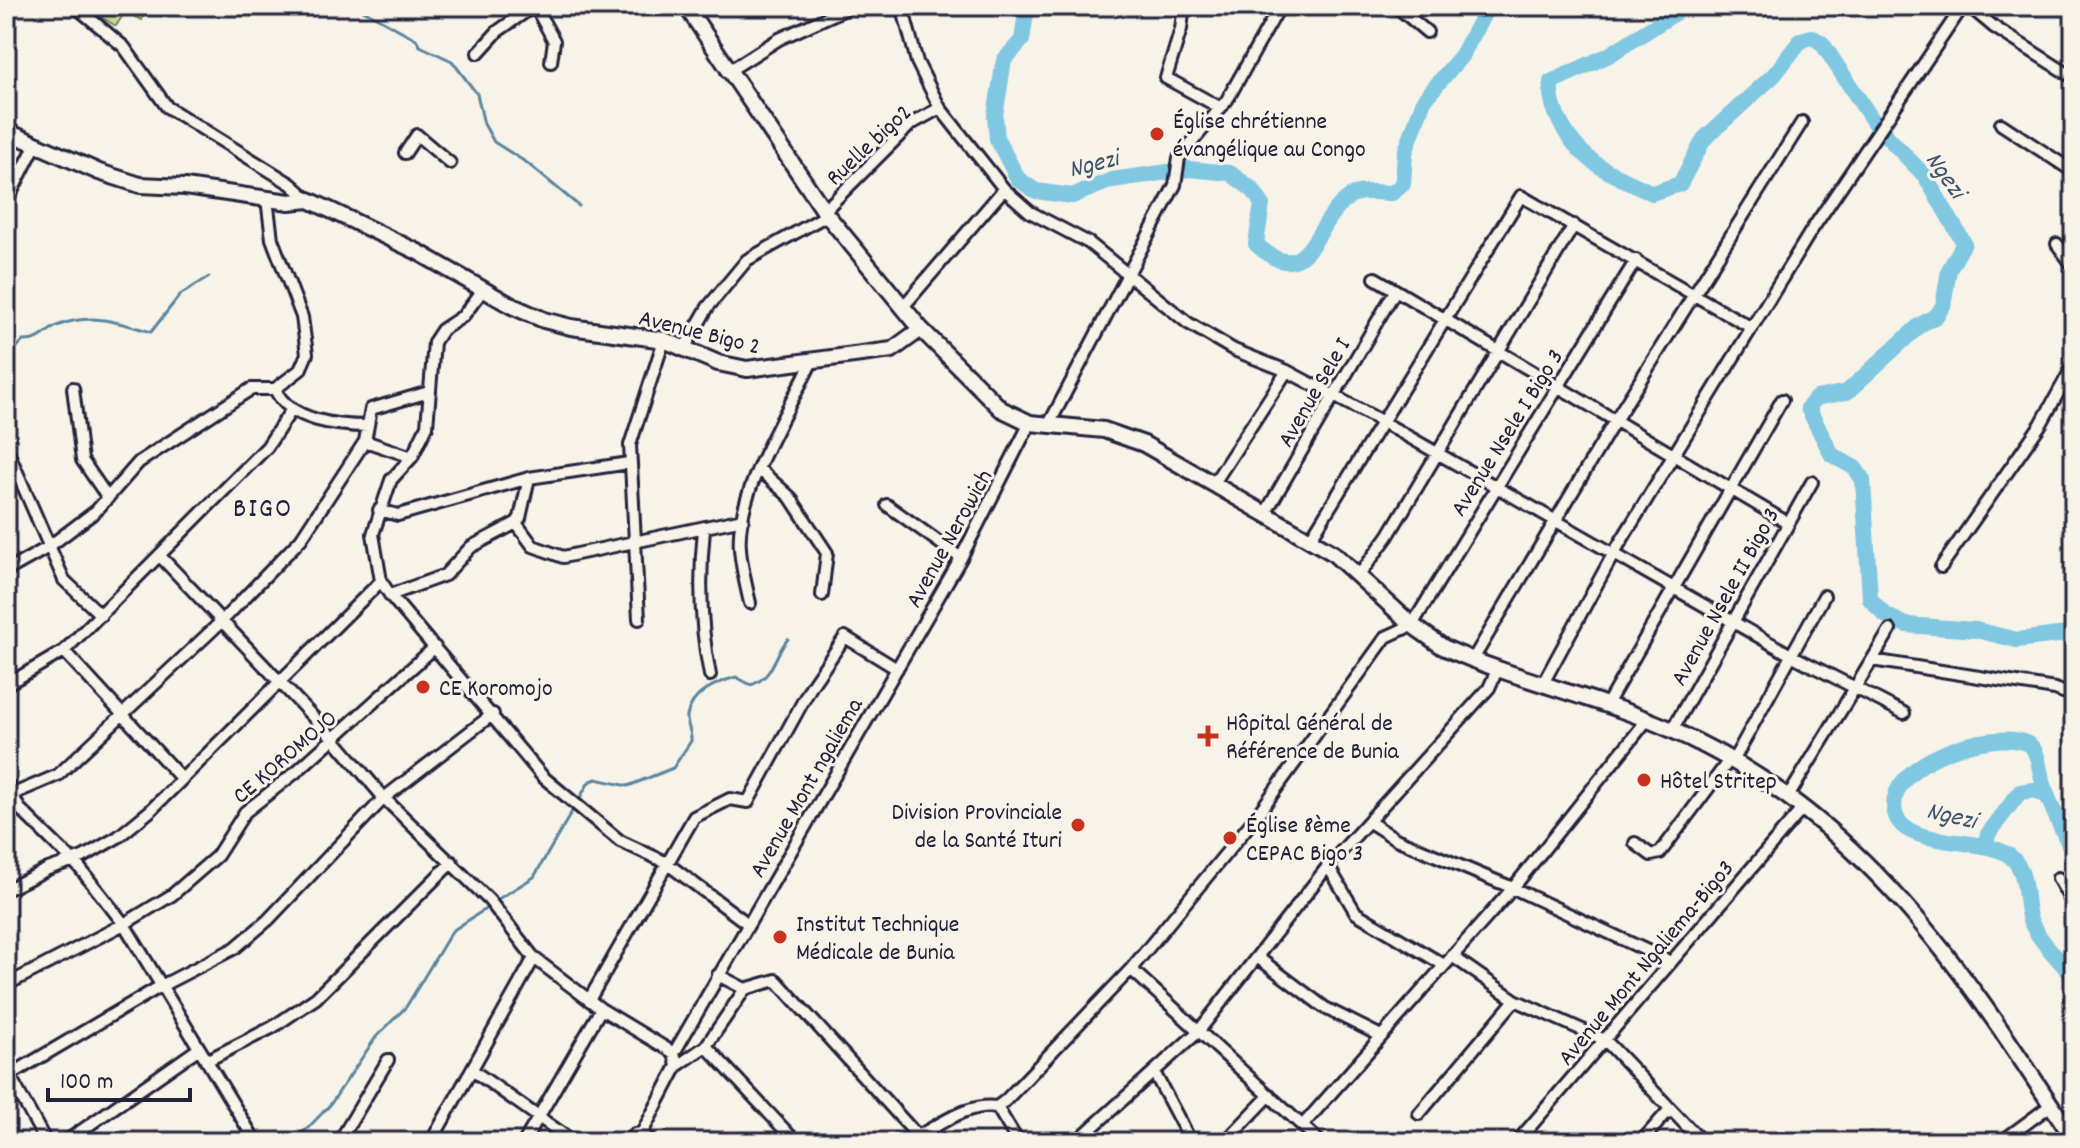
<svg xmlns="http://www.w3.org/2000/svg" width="2080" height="1148" font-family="Dekko,sans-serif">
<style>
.green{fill:#cad98d;stroke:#767e64;stroke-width:2}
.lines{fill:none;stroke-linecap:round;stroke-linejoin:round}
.stream{stroke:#5a859f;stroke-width:3}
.river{stroke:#80c7e1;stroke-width:16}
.street-casing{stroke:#22223b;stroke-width:16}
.secondary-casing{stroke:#22223b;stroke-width:20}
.street{stroke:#f7f3e8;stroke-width:10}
.secondary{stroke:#f7f3e8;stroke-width:14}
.poi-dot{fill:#c8321e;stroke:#f7f3e8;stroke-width:3}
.labels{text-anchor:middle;stroke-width:6;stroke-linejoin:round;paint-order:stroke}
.poi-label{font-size:24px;fill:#22223b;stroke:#f7f3e8;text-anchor:start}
.street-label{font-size:24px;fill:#22223b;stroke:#f7f3e8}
.water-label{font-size:26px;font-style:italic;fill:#3e546d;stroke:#f7f3e8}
.quarter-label{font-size:28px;letter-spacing:2px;fill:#22223b;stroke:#f7f3e8}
</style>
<rect width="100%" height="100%" fill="#f7f3e8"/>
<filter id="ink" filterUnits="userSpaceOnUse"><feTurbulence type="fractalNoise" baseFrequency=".0125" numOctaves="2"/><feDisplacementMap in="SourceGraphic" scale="16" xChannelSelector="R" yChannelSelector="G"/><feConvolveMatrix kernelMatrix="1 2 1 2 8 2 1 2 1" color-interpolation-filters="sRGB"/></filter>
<g filter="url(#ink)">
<path class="green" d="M83,6H147L142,20L125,12L116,26Z"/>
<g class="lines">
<path class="stream" d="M356,6L416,39L420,46L452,61L477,94L484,124L494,142L527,163L579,206
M6,358L23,341C40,342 44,332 57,326C91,312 118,322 151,332L180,295L209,277
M495,901L534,877L589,782L596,779L628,786L673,768L691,741C692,732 686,724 687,716C692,692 716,683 736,677L751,685C774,677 773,656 788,639
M287,1142L306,1130L330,1105L376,1037L406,1007L452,931L490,906"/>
<path class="river" d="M1027,6L1022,40L1004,60L995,116L997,139L1018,179L1036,191L1072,196L1112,180L1189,169L1230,173L1253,190L1262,204L1256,244C1312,297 1314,213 1355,194C1365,190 1382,193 1392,193L1403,184L1405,153L1424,100L1462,55L1488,6
M1678,6L1675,13L1609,55L1551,82C1548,109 1568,142 1590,159C1607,174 1633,183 1652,193L1680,184L1704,139L1774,75L1801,40L1812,37L1822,43L1875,124L1925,176L1964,243L1949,270L1943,306L1936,316L1920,325L1847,392L1816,398L1808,408L1832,455L1855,468L1863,480L1870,599L1885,615L1906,625L1976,630L2017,640L2074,633
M1986,846L1988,834L2020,792L2034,790L2045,795
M2074,855C2061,827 2047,801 2040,770C2038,761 2037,749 2028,744C1994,727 1883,762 1895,813C1904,850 1986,835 2011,857C2029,873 2023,899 2030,920C2038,940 2061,961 2074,978"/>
<defs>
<path id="street" d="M75,6L124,47L167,107L291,184L309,200
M535,6L554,41L551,62
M902,6L917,62L940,108L1004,189L1030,212L1089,243L1188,323L1234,350L1287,371L1381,421L1791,655L1904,713
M1184,6L1181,29L1166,78L1219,107
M1396,6L1427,32
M1969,6L1994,27L2074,78
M478,53L498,31L534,6
M727,72L779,39L852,6
M2001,124L2074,172
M405,153L417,135L450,163
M6,203L36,144
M824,211L911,124L940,108
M2057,244L2074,267
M1375,278L1788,523
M483,290L463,316L442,330L434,342L427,426L412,457L391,480L373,534L381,581L390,595L543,777L620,841L665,862L748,924
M902,308L1004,189
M685,347L708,307L747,260L827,215
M73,388L82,460L108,498
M275,389C289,421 338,426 368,426
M1049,424L1175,185L1179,158L1227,100L1280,6
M365,441L412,457
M6,447L64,580L101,615
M760,470L790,497L827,553L822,595
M1214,483L1287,371
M887,505L961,558
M379,510L398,515L529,478
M1266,512L1395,291
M516,523L533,546L563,557L743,519
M704,529C699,579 700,626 710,675
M1311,538L1521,196L1752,328
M160,556L334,739L384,798L489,900L534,958L601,1009L674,1053
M1941,567L2041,424L2074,364
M6,571L47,548L96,511L139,462L251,389H275L300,370L307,354L302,317L272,239L267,199
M1360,574L1388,536L1574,225
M390,595L445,575L471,547L516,523L520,518L529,478L629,463
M750,603C746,585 741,566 740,548C735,493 788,412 811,363
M639,619L630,445L664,340
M64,651L181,778
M1872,660L1890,630
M1472,661L1616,419L1802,122
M6,685L64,651L267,447L292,409
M1542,685L1615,551L1811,231L1963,6
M1606,706L1782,400
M1672,730L1812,482
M1733,761L1824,596
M6,781L19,808L79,867L124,924L256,1142
M6,797L58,775L222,621L301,539L365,441L371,409L429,392
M1788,797L1872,660L2055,689L2074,696
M1371,823L1396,839L1513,888L1669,961
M1635,843L1651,855L1660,853L1730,759
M1328,866L1356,913L1444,965
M2058,878L2074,906
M6,890L48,869L83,857L118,837L150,811L381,581
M1452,956L1515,1000L1605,1040L1702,1142
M1257,957L1325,1008L1381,1036
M1131,969L1320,1142
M718,975L745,989L776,980L923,1142
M6,985L124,924L172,895L217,856L245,812L296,772L435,647
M589,1000L694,817L730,799L748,802L812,685L845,637L897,669
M706,1046L796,1142
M206,1061L273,1027L316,998L452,862
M677,1066L706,1046L745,989
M6,1069L46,1142
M472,1070L574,1142
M1155,1074L1191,1142
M10,1075L161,986L235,948L268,920L384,798L493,714
M997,1107L1018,1142
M1419,1114L1515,1000
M1303,1125L1513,888L1647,720
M642,1133L677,1066L674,1053L961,558L1030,423
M918,1136C943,1123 968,1103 997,1107L1006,1100L1131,969L1255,818L1386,637L1412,625L1636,260
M65,1142L198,1049
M339,1142L388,1060
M431,1142L534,958
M524,1142L601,1009
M628,1142L635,1134L642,1133L652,1142
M1076,1142L1198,1032L1328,866L1489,688L1497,670
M1225,1142L1270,1095
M1517,1142L1803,808
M1641,1142L1670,1109
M2001,1142L2051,1105"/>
<path id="secondary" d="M686,6L827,215L921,329L1001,409L1030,423L1104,430L1144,444L1333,553L1412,625L1443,647C1517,681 1598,697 1672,730C1864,815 1964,971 2074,1140
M6,131L99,172L140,185L185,187L289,202L309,200L418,252L512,306L544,320L571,327L664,340L718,363L747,369L892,350L921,329"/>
</defs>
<use href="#street" class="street-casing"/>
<use href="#secondary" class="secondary-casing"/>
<use href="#street" class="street"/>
<use href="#secondary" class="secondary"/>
</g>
</g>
<g class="poi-dot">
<circle cx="1157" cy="134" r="8"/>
<circle cx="423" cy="687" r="8"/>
<path d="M1204 724h8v8h8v8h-8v8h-8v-8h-8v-8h8z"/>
<circle cx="1644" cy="780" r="8"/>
<circle cx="1078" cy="825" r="8"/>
<circle cx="1230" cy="838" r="8"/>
<circle cx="780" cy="937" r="8"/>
</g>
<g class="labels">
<g class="poi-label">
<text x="1173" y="128">Église chrétienne<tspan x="1173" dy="28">évangélique au Congo</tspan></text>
<text x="439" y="695">CE Koromojo</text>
<text x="1226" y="730">Hôpital Général de<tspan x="1226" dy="28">Référence de Bunia</tspan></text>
<text x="1660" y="788">Hôtel Stritep</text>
<text x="1062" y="819" text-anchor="end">Division Provinciale<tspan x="1062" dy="28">de la Santé Ituri</tspan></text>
<text x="1246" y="832">Église 8ème<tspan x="1246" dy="28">CEPAC Bigo 3</tspan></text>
<text x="796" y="931">Institut Technique<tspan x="796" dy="28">Médicale de Bunia</tspan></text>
</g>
<g class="street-label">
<text transform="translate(868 144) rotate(-43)" y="8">Ruelle bigo2</text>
<text transform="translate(700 331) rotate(14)" y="8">Avenue Bigo 2</text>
<text transform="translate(1313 392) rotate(-60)" y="8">Avenue Sele I</text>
<text transform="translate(1506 432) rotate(-58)" y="8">Avenue Nsele I Bigo 3</text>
<text transform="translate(948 538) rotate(-61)" y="8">Avenue Nerowich</text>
<text transform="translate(1724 596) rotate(-61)" y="8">Avenue Nsele II Bigo 3</text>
<text transform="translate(284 756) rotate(-41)" y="8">CE KOROMOJO</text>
<text transform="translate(805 787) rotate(-60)" y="8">Avenue Mont ngaliema</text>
<text transform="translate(1645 962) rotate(-50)" y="8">Avenue Mont Ngaliema-Bigo3</text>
</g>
<g class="water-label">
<text transform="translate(1093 162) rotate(-14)" y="9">Ngezi</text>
<text transform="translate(1947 174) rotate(55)" y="9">Ngezi</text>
<text transform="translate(1952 814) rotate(13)" y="9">Ngezi</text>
</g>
<g class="quarter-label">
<text x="263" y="516">BIGO</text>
</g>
</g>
<rect width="2080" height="1148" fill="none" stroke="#f7f3e8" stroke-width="32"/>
<rect x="16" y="16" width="2048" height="1116" fill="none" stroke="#22223b" stroke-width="3" filter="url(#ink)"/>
<path d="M48 1088v12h142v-12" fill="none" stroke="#22223b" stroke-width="4"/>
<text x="60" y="1088" font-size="24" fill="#22223b" stroke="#f7f3e8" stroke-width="6" paint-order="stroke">100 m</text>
</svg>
